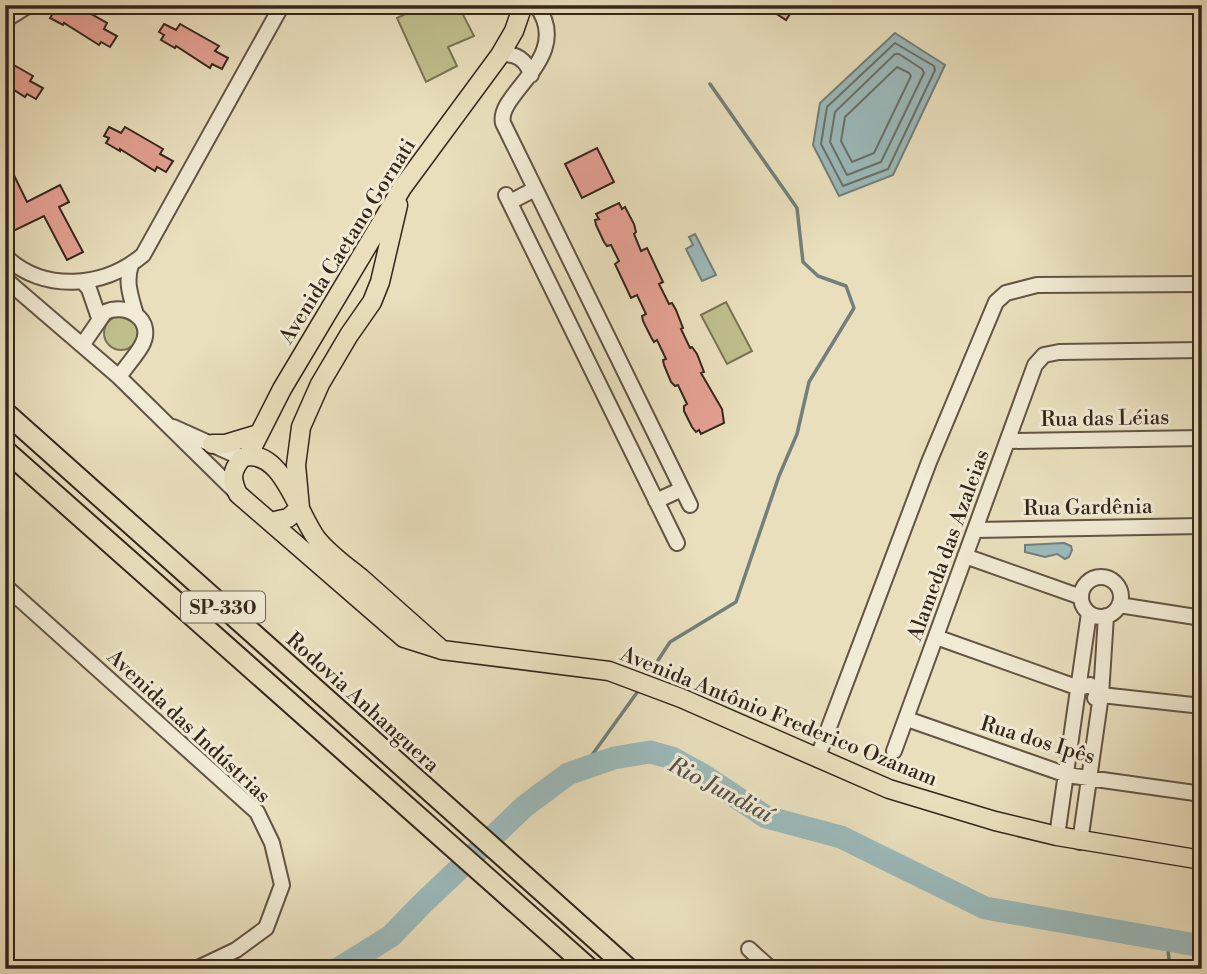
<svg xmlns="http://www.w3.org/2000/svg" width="1207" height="974" font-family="'Libre Bodoni',serif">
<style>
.green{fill:#bfbf8c;stroke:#7a7254;stroke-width:2}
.water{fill:#9bbabb;stroke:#727f7b;stroke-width:2}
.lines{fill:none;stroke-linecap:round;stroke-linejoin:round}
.shore{stroke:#68706b;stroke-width:2}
.stream{stroke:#727f7b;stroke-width:3.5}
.river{stroke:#9bbabb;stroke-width:23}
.building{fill:#e5a194;stroke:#35261b;stroke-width:2}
.minor-casing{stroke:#625444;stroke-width:18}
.major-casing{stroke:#35261b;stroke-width:21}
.highway-casing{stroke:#35261b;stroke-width:23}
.minor{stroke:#f1ead4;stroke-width:14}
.major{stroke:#e9dfbd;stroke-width:18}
.highway{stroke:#e9dfbd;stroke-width:19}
.labels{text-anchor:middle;stroke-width:6;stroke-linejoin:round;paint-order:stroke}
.shield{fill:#f1ead4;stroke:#6d6152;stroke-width:2}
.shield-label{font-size:19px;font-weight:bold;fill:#35261b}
.street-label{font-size:21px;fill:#35261b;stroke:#f1ead4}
.water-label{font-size:23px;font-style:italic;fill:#54524b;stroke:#f1ead4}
</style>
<rect width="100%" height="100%" fill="#e9dfbd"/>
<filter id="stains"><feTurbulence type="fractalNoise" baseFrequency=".00286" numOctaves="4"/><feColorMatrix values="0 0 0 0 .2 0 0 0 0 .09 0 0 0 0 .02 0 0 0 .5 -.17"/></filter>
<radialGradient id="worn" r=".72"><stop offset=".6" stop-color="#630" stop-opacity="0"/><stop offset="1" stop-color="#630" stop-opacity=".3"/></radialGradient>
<path class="green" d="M425,5H458L474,36L448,47L457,66L426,82L397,18Z
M726,302L752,351L727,364L701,315Z
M104 333a17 17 0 1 1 34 0a17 17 0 1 1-34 0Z"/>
<path class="water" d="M895,33L945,65L893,175L839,196L813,145L820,103Z
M695,234L716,275L702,281L686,249L693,245L689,237Z
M1064,543L1071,546L1072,550L1069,557L1065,559L1057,554L1045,557L1025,552V545Z"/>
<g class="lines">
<path class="shore" d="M895,43L934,66L935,70L888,169L843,186L821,144L827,107Z
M895,54H899L922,69L924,73L881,162L847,175L830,142L835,112Z
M897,67L909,73L911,76L874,153L852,162L841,141L845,117Z"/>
<path class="stream" d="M653,668L670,642L736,602L779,476L797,434L809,382L854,308L846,286L818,276L803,262L797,208L710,84
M568,774L592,755L641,687
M1167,940L1170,969"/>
<path class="river" d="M338,969L391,936L422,904L525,806L568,774L614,758L650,752L672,758L703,775L766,817L841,837L985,908L1202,946"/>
</g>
<path class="building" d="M40,5H75L107,23L104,29L117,36L110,47L101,42L99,45L64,23L63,25L50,18L53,13Z
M763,5H796L786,20Z
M164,24L176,30L180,24L219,46L215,51L228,58L222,69L212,64L210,68L176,46L175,48L161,40L164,35L159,32Z
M5,60L33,76L30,81L43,88L36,99L27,94L25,97L5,84Z
M109,127L121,133L125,127L163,149L160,154L173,161L166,172L157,167L155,171L120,149V151L106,143L109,138L104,136Z
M597,148L614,182L582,198L565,164Z
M5,157L27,202L60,185L69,202L59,207L83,252L67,260L44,216L5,235Z
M619,203L622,209L625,207L634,224L636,232L634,234L641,251L647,248L663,282L659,284L669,304L672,303L676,310L683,328L681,329L690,348L692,347L697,354L704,372L701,373L722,409L724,423L701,434L699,430L696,432L692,427L684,411V406L687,404L678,385L675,386L671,382L664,365L663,360L666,359L657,340L654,342L651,337L643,321L642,316L646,314L637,295L631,298L615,264L619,261L611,245L607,246L604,242L596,225L595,220L599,219L596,214Z"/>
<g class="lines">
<defs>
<path id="minor" d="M536,5C575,57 496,93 503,123L690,505
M5,20L29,5
M500,55C515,52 527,60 531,75
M506,195L677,543
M510,202L535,189
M5,256C43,293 104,288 143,255L282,5
M131,265C125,282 131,297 136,315
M5,279L119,377L238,494
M83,282L89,289L99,318
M83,344L105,312C127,302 155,320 142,345C136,356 126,366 119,377
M173,427L242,458
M1008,441L1202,438
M656,501L682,489
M975,530L1202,526
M965,556L1081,597
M1081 597a20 20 0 1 1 40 0a20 20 0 1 1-40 0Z
M5,586L257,812L272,843L282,885L266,928L236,950L196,969
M1119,605L1202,618
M936,637L1079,688L1090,685L1101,695
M1095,698L1101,695L1202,706
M907,719L1067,775L1202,794
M894,751L1035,365L1044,355L1059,352L1202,350
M817,759L929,462L996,302L1006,293L1037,285L1202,284
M1057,836L1089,613
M1080,842L1101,695L1106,616
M749,949L771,969"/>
<path id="major" d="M212,444H225L258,434
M248,456L282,389L402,188L500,55L514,31L523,5
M270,522L288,518L300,508L296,465L301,427L320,384L349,335L372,302L380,282L398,205
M442,650C415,626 388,602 361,578C346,566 329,554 317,539C299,517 281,444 242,458C231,471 231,479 238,494L404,638L442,650L609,671L681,698L889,789L995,821L1057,836L1202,860"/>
<path id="highway" d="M5,412L629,969
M5,450L590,969"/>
</defs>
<use href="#minor" class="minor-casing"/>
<use href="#major" class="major-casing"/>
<use href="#highway" class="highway-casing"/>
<use href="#minor" class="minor"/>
<use href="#major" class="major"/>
<use href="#highway" class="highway"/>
</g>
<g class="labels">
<rect class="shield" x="181" y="591.5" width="84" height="31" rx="5"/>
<g class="shield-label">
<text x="223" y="614">SP-330</text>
</g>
<g class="street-label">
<text transform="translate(347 241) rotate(-58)" y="7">Avenida Caetano Gornati</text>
<text transform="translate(1105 418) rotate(-1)" y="7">Rua das Léias</text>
<text transform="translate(1088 507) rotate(-1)" y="7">Rua Gardênia</text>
<text transform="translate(948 545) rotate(-70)" y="7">Alameda das Azaleias</text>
<text transform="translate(363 702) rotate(42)" y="7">Rodovia Anhanguera</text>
<text transform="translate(779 716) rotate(22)" y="7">Avenida Antônio Frederico Ozanam</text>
<text transform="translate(189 726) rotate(43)" y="7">Avenida das Indústrias</text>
<text transform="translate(1038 740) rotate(17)" y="7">Rua dos Ipês</text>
</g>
<g class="water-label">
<text transform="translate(721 789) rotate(28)" y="8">Rio Jundiaí</text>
</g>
</g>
<rect width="1207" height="974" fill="none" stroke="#e9dfbd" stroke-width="28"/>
<rect x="7" y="7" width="1193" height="960" fill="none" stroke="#35261b" stroke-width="3.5"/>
<rect x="14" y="14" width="1179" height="946" fill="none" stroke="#35261b" stroke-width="2"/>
<rect width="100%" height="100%" filter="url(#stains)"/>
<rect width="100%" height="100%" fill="url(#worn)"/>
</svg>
